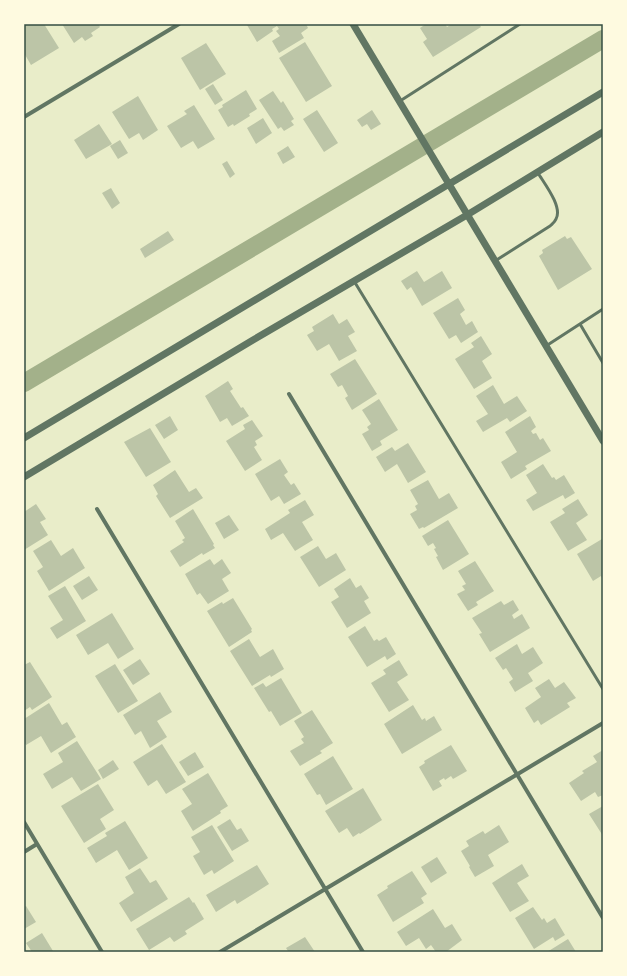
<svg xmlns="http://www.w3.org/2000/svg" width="627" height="976" font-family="'Titillium Web',sans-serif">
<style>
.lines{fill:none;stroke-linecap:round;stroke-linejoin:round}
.canal{stroke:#a3b18a;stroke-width:18}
.building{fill:#bcc5a7}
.service{stroke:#617663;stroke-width:3}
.minor{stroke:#617663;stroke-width:4}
.tertiary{stroke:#617663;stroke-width:7}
.neatline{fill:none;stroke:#344e41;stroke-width:1.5}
</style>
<rect width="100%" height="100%" fill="#e9edc9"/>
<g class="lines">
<path class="canal" d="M24,383L603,39"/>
</g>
<path class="building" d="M24,24H44L59,48L31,65L24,53Z
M62,24H98L100,27L91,33L93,36L85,41L82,37L74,43Z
M248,24H306L308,28L301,33L304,38L279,53L272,41L280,36L276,31L279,29L277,26L272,29L273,31L257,42L247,25Z
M426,24H445L447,27L452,24H479L481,27L433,57L423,42L427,39L420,28Z
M305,42L332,86L306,102L279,58Z
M206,43L226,74L200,90L181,58Z
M213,84L223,100L215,105L205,89Z
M246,90L257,109L249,114L250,116L234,126L233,124L228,127L218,110L223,107L222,105Z
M273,91L281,103L283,101L294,119L291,121L294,125L284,131L281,127L278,129L259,100Z
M138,96L158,130L143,140L139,133L129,139L112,112Z
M194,105L215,139L198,149L193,141L181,148L167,126L187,114L184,111Z
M317,110L338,143L324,152L303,119Z
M372,110L381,124L371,130L367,124L362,127L357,120Z
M263,118L272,133L256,144L247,128Z
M99,124L112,144L86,159L74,140Z
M120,140L128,153L118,159L110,146Z
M288,146L295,157L283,164L277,153Z
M227,161L235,174L230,178L222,164Z
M111,188L120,203L112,209L102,193Z
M168,231L174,240L145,258L140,249Z
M565,236L567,239L571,237L592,269L558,290L539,256L543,253L542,250Z
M417,271L424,282L442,271L452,288L422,306L411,287L407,290L401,281Z
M458,298L465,310L460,314L466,325L472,321L478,332L461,343L456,335L449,339L433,313Z
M333,314L339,324L347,319L355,332L348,336L357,351L339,361L329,344L317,351L307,335L314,331L312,327Z
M481,336L492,354L482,361L492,378L474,389L455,359L474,347L471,343Z
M355,359L377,394L352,410L345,398L348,396L342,385L338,387L330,374Z
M228,381L233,389L230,391L241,408L243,407L249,416L232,426L227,418L220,422L205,396Z
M493,385L504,404L517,396L527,411L510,422L507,418L483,432L476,421L488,414L476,396Z
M379,399L398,430L380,441L382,445L372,451L362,434L369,430L367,427L371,424L362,410Z
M170,416L178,430L164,439L155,425Z
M530,416L536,427L531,431L533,434L536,433L540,440L543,438L551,451L525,466L527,469L511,479L501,462L517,452L505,432Z
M252,420L263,436L255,441L257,445L254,447L262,460L245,471L226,441L245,429L243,425Z
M150,428L171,462L146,477L124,442Z
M408,443L426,472L408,483L397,464L385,472L376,457L392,447L395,451Z
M280,459L288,472L284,475L291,485L294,483L301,494L284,504L279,496L271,501L255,474Z
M543,464L552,478L554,477L556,480L564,475L575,493L565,499L563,495L533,511L526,500L537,493L526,475Z
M175,470L189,492L196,488L203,498L170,518L156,496L158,494L153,485Z
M428,480L439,499L449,493L458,508L424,528L423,527L419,529L410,514L417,510L415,506L418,504L410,490Z
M578,499L588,515L576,523L587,540L568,551L550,522L565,513L562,509Z
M305,500L314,515L302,522L313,540L295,551L283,533L271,540L265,529L290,513L288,510Z
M36,504L46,519L40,522L48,535L24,550V512Z
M193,509L214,544L213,545L215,548L203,555L202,553L180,567L170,551L184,542L182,540L185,538L175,521Z
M229,515L239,530L224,539L215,523Z
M448,520L469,554L443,570L436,557L438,556L434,549L436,548L433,543L428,546L422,536Z
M602,539L603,541V580L601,576L593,581L577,554Z
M51,540L61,556L73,548L85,568L49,591L37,571L43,567L33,551Z
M318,546L326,559L336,553L346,570L319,587L300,557Z
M210,559L214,565L222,559L231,573L222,579L229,591L208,604L200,593L197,595L185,574Z
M475,561L494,591L476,602L478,605L468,611L457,594L465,590L462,586L466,584L458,571Z
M89,576L98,590L82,600L73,586Z
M350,578L356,588L361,585L369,598L364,601L371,613L347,628L331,602L339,597L334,589Z
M65,586L86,621L57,639L50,628L63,620L48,596Z
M233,598L252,629L251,630L252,632L229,647L207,611L222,602L223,604Z
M513,600L519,610L512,615L514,619L522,614L530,628L490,652L479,634L482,633L472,618L501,601L504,605Z
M112,613L134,649L118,659L108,643L88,655L76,635Z
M365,626L374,641L377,639L379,641L386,637L396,654L387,660L385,656L367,667L348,637Z
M249,639L260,657L273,649L284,669L271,677L270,675L252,686L230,651Z
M517,644L522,654L533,647L543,663L528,673L533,681L515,692L509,682L513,679L506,668L503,670L495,658Z
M140,659L150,674L133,685L123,670Z
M399,660L408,675L397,682L409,700L389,712L371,683L386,674L383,670Z
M30,662L52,697L32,710L30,707L24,711V665Z
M115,664L138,701L118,713L95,676Z
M281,678L302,713L280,726L271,711L269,712L254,688L263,683L266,687Z
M549,679L555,688L564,682L576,698L567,703L570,707L541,725L538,720L534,723L525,708L541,697L535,688Z
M160,692L172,712L157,721L167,737L150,748L141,731L135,735L123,715Z
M49,703L62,725L67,722L76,737L51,753L41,736L26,745L24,742V719Z
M413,705L422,720L425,718L426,721L434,716L442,730L402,754L384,724Z
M312,710L333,743L320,751L322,753L300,766L290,751L304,743L301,739L304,737L294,721Z
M77,741L101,779L81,791L72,777L52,789L43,774L63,762L58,753Z
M162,744L186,782L166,794L157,780L148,786L133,762Z
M451,745L467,771L453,779L451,776L445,780L444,778L439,781L442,786L433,791L419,767L425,763L424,761Z
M603,750V795L598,797L595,792L581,801L569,783L584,773L582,771L597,762L593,756Z
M195,752L204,767L188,776L179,762Z
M333,756L353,789L326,805L320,794L317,795L304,774Z
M113,760L119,769L103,779L98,770Z
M208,773L228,806L220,811L221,813L193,831L181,811L192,804L182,789Z
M98,784L114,810L100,819L106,829L84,843L61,806Z
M363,788L382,820L360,834L359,833L353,837L347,828L339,833L325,811Z
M603,806V836L589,814Z
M230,819L237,830L241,828L249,841L232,851L217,827Z
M125,821L148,858L129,870L117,850L96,863L87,848L107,836L105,833Z
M212,825L234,861L214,874L212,870L204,875L193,856L200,852L191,837Z
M499,825L509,842L488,855L494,866L475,877L469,867L470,866L461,851L469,846L466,841L483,831L485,834Z
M437,857L447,873L431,883L421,867Z
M522,864L529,876L517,883L529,901L510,912L492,883Z
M257,865L269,884L237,904L235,900L216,912L206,895Z
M140,868L150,883L156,880L168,899L131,922L119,903L134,893L125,877Z
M412,871L427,894L421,898L424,903L393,922L377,895L388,888L387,886Z
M189,897L193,903L194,902L204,919L185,931L187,934L174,942L170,937L149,950L136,929Z
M26,906L36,922L24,929V907Z
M533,907L542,920L544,918L547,923L555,918L565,935L555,941L553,937L534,949L515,918Z
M433,909L445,928L452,924L462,940L446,952H436L431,945L426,949L419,938L406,946L397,932Z
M42,933L53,951L51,952H32L26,943Z
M305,937L315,952H286L288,951L286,948Z
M568,939L576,952H547Z"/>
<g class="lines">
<path class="service" d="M400,101L520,24
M495,261L550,226C552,224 555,222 556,219C563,207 544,183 538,173
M354,281L603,689
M580,324L603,363
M546,346L603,309"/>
<path class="minor" d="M24,117L179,24
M289,394L603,918
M97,509L363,952
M24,822L102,952
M24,852L37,844
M220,952L603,723"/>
<path class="tertiary" d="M353,24L603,441
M24,438L603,92
M24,477L253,340L467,215L603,132"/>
</g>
<rect width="627" height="976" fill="none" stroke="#fefae0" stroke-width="50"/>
<rect x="25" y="25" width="577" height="926" class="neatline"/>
</svg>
